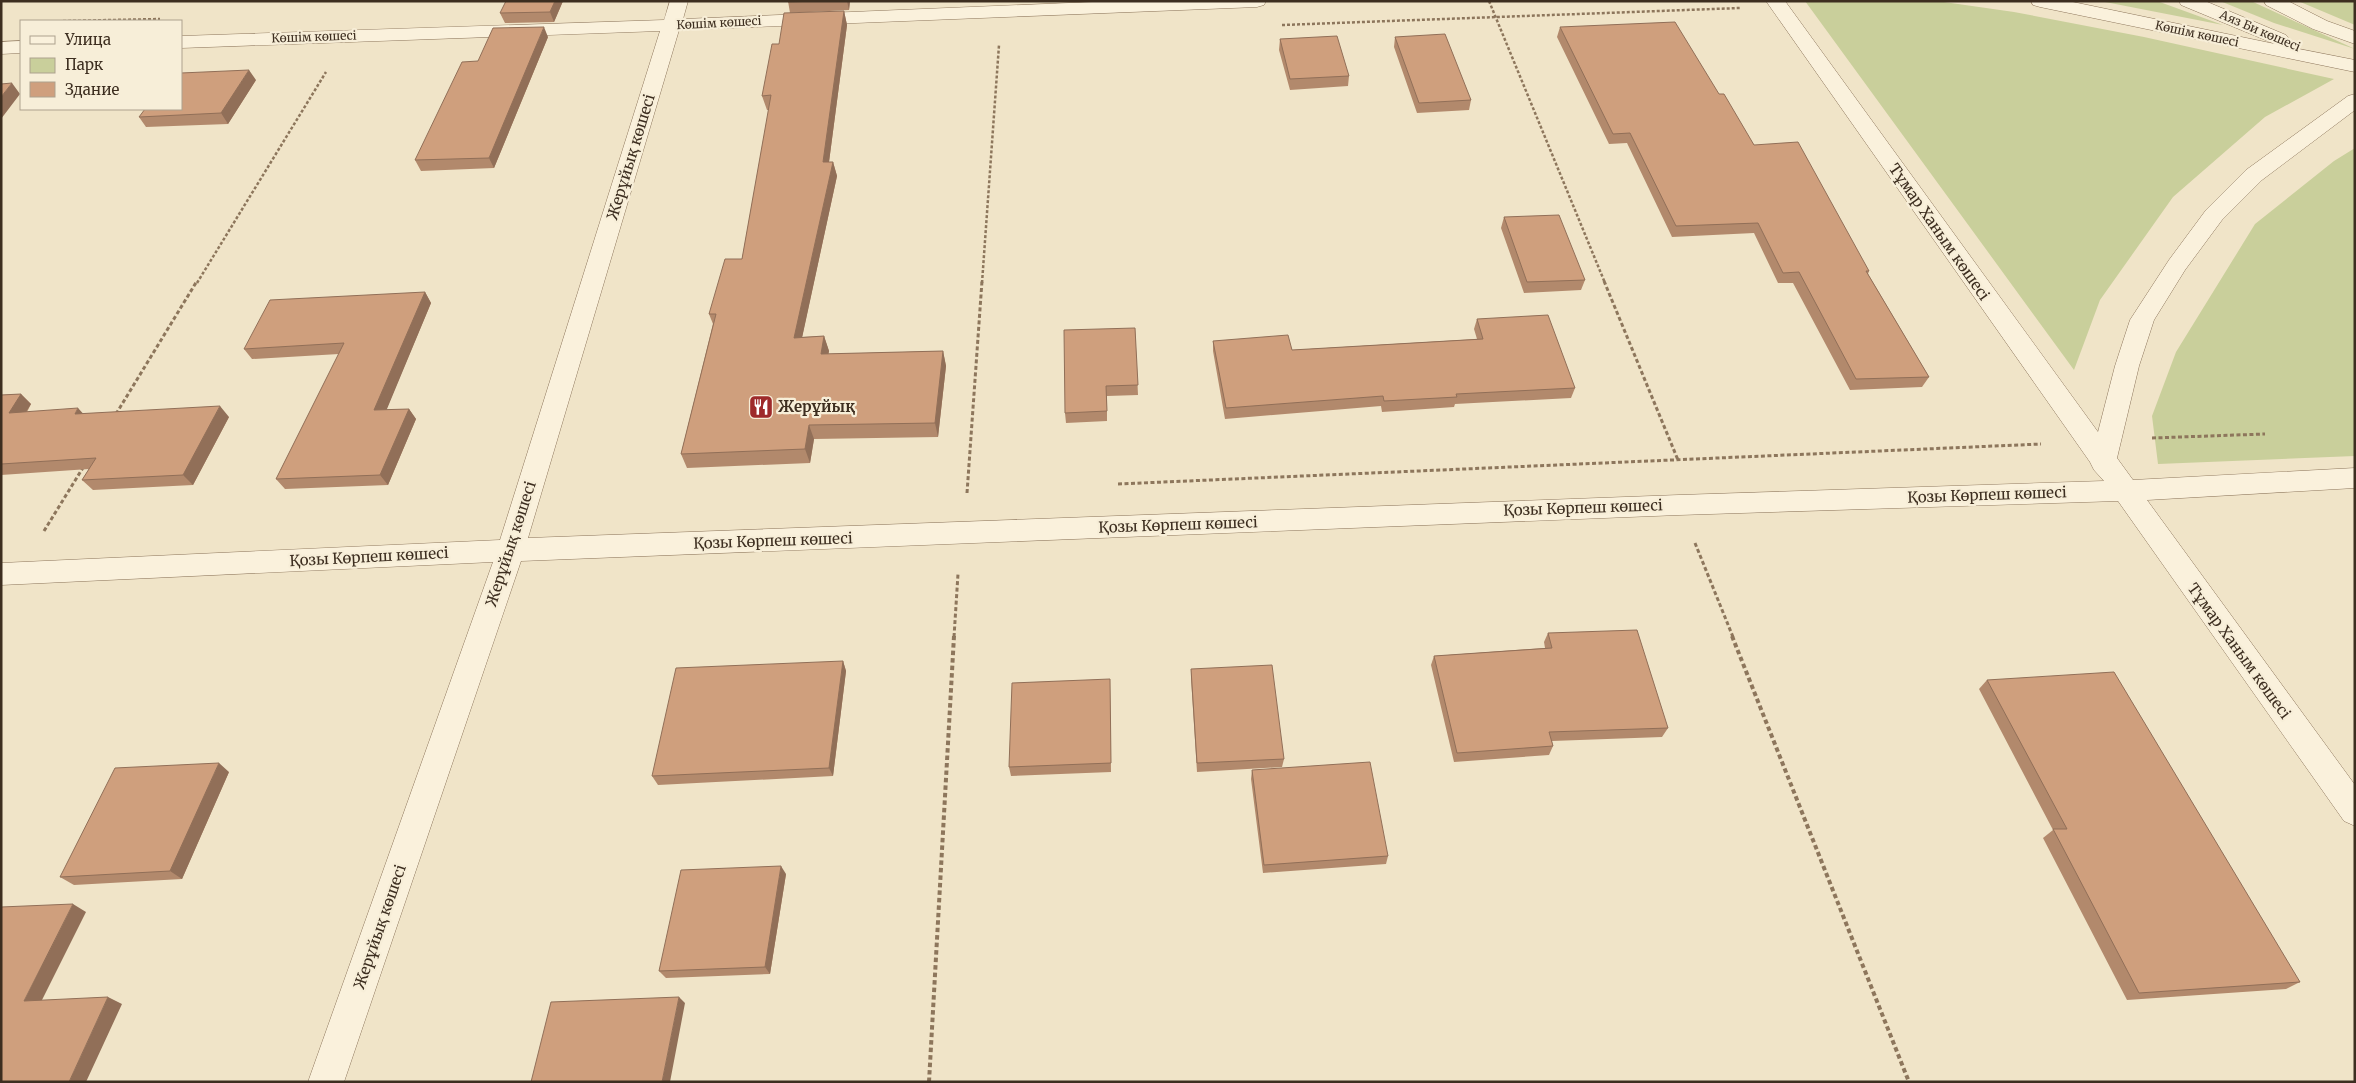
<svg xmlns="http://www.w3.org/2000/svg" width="2356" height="1083" font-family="Merriweather,serif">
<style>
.green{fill:#c9cf9b}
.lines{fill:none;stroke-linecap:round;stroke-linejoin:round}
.minor-casing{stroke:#8d765c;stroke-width:1}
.path-far2{stroke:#8d765c;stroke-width:2.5;stroke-dasharray:3 2;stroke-linecap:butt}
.path-far1{stroke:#8d765c;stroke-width:3;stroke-dasharray:4 2.5;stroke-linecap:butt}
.path{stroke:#8d765c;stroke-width:4;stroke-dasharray:4.5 3;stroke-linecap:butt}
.minor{fill:#faf1dc;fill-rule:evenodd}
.wall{fill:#b2896c}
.shaded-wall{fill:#916f58}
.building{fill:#cf9f7d;stroke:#916f58}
.labels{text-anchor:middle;stroke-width:4.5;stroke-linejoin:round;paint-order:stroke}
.far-street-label{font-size:12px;fill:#3d2e20;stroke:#f7eed8}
.street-label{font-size:15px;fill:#3d2e20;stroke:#f7eed8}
.poi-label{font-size:15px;font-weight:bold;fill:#3d2e20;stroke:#f7eed8;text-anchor:start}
</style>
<rect width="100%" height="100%" fill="#f0e4c8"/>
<path class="green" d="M1805,1H1937L2014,12L2144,37L2334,79L2265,117L2173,197L2100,300L2074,370Z
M2100,1H2157L2223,25Z
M2220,1H2251L2355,49L2274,23Z
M2298,1H2355V25Z
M2355,148V456L2158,464L2152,416L2176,352L2255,224L2334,161Z"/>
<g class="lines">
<defs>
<path id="minor" d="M670,1H688L683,19L1116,1H1266L1264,5L1257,7L679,30L528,538L1679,495L2104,481L2094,470L2090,462L1766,1H1785L2098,432L2115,366L2130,320L2169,260L2206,210L2246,170L2348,96L2355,94V110L2262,180L2222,220L2185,270L2154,320L2139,366L2117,458L2133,480L2355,468V488L2147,500L2355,785V826L2344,821L2118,501L1679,515L521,561L344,1082H308L493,562L1,585V563L500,540L660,31L181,48V36L664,20Z
M2031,1H2068L2275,44L2181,5L2179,1H2205L2286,35L2289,39L2286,43L2279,45L2355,60V72L2040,7L2033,5Z
M2264,1H2288L2327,21L2355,31V44L2313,29L2266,5Z
M21,41V53L1,54V42Z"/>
</defs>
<use href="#minor" class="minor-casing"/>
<path class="path-far2" d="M1489,1L1605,283
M63,21L160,19
M1282,25L1740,8
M197,283L326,72
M982,283L999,45"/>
<path class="path-far1" d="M1604,281L1678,460
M116,414L197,281
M2152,438L2265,434
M1118,484L2041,444
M967,493L982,281
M44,531L84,466
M1695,543L1733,637
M954,637L958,574"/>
<path class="path" d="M1732,636L1909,1082
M929,1082L954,636"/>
<use href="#minor" class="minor"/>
</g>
<path class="wall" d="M563,1L554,22L505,23L500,13Z
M788,1H850L849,10L790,13Z
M844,11L847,25L829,162H833L837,176L802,337L824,336L829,351L828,354L943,351L946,366L938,437L814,439L810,463L687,468L681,454L713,324L709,314L742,259L769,110H767L762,96L779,44Z
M1560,27L1719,94L1754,145L1869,271L1868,274L1929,377L1922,387L1850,390L1793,283H1778L1754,233L1672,237L1627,143L1609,144L1557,37Z
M548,37L494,168L421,171L415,160L478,61Z
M1395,37L1471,100L1469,110L1417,113L1394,47Z
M1280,39L1349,76L1348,86L1290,90L1279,50Z
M256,80L228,124L146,127L139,117Z
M1504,217L1585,280L1581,290L1524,293L1501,228Z
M425,292L431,303L386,410L409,409L416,419L388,485L285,489L276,479L339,354L252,359L244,349Z
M1477,319L1575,388L1571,398L1455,404L1454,407L1382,412L1381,406L1225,419L1213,351V341L1292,350L1477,339L1474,329Z
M1135,328L1138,395L1107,396V421L1066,423L1065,413Z
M21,394L31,404L27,412L229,417L193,485L93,490L82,480L89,469L1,475V395Z
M1548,633L1668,728L1662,737L1552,741L1553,746L1549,755L1454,762L1431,665L1434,656L1545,648L1544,642Z
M843,661L846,671L833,776L658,785L652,776Z
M1191,669L1284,759L1282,767L1197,772L1191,678Z
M1987,680L2300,982L2286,989L2127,1000L2043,838L2053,830L1979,689Z
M1110,688L1111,772L1011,776L1009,767Z
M1252,770L1388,856L1386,864L1263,873L1251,779Z
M229,772L182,879L74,885L60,877Z
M786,874L770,974L666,978L659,971Z"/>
<path class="shaded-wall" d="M555,1H563L554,22L550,12Z
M847,1H850L849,10Z
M844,11L847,25L827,177L823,162Z
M544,27L548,37L494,168L489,158Z
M249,70L256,80L228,124L221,113Z
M12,83L20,94L1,119V97Z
M833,162L837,176L799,352L794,338Z
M425,292L431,303L382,421L374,410Z
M824,336L829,351L826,369L821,354Z
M943,351L946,366L938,437L935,423Z
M21,394L31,404L19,423L9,413Z
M220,406L229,417L193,485L183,475Z
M78,408L88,419L75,414Z
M409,409L416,419L388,485L380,475Z
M809,425L814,439L810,463L805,449Z
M843,661L846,671L833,776L829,768Z
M219,763L229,772L182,879L170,871Z
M781,866L786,874L770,974L765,967Z
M73,904L86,912L38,1008L24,1001Z
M108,997L122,1004L86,1082H69Z
M679,997L685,1003L670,1082H662Z"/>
<path class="building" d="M506,1H555L550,12L500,13Z
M788,1H817L788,2Z
M844,11L823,162H833L794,338L824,336L821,354L943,351L935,423L809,425L805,449L681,454L716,314H709L725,259H742L771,95L762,96L772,44H779L784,13Z
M1675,22L1719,94H1724L1754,145L1798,142L1869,271H1866L1929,377L1856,379L1799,272L1783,273L1758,223L1676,226L1630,133L1613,134L1560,27Z
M544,27L489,158L415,160L462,62L478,61L493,28Z
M1445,34L1471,100L1419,103L1395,37Z
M1337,36L1349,76L1290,79L1280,39Z
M249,70L221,113L139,117L145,109H181V73Z
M12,83L1,97V84Z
M1559,215L1585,280L1527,282L1504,217Z
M425,292L374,410L409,409L380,475L276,479L344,343L244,349L270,300Z
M1548,315L1575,388L1456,394L1457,397L1384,401L1383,396L1226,408L1213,341L1288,335L1292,350L1483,339L1477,319Z
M1135,328L1138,385L1106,386L1107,411L1065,413L1064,330Z
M21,394L9,413L78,408L75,414L220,406L183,475L82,480L96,458L1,464V395Z
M1637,630L1668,728L1549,732L1553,746L1457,753L1434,656L1552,648L1548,633Z
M843,661L829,768L652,776L676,668Z
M1272,665L1284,759L1197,763L1191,669Z
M2114,672L2300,982L2139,993L2053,829H2067L1987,680Z
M1110,679L1111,763L1009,767L1012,683Z
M1370,762L1388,856L1264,865L1252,770Z
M219,763L170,871L60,877L115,768Z
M781,866L765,967L659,971L681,870Z
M73,904L24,1001L108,997L69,1082H1V907Z
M679,997L662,1082H531L551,1002Z"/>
<defs>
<symbol id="restaurant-square" viewBox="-11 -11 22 22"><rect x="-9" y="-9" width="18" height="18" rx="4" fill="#9e2a2b" stroke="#f7eed8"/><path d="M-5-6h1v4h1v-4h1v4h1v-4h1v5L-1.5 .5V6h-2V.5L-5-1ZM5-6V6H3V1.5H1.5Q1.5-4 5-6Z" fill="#fff"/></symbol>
</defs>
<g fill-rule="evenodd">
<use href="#restaurant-square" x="747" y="393" width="28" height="28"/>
</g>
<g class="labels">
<g class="far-street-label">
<text transform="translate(719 23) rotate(-3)" y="4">Көшім көшесі</text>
<text transform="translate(2260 31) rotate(23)" y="4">Аяз Би көшесі</text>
<text transform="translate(2197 34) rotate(12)" y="4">Көшім көшесі</text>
<text transform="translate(314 37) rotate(-2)" y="4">Көшім көшесі</text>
</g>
<g class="street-label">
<text transform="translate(631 157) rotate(-73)" y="5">Жерұйық көшесі</text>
<text transform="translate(1939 232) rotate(55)" y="5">Тұмар Ханым көшесі</text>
<text transform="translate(1987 495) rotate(-2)" y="5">Қозы Көрпеш көшесі</text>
<text transform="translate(1583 508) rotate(-2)" y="5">Қозы Көрпеш көшесі</text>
<text transform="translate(1178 525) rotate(-2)" y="5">Қозы Көрпеш көшесі</text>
<text transform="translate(773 541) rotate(-2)" y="5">Қозы Көрпеш көшесі</text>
<text transform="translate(511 544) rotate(-72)" y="5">Жерұйық көшесі</text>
<text transform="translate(369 557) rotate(-3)" y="5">Қозы Көрпеш көшесі</text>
<text transform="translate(2239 651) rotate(54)" y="5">Тұмар Ханым көшесі</text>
<text transform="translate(380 927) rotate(-71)" y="5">Жерұйық көшесі</text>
</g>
<g class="poi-label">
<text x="778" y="412">Жерұйық</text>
</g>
</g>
<rect width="2356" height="1083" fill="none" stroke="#3d2e20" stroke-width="5"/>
<rect x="20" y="20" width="162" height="90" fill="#f7eed8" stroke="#ada18e"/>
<rect x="30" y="36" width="25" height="8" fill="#faf1dc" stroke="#ada18e"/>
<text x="65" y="45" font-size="15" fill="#3d2e20">Улица</text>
<rect x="30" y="58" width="25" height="15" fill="#c9cf9b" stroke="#ada18e"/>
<text x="65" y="70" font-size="15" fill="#3d2e20">Парк</text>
<rect x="30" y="82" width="25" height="15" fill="#cf9f7d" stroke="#ada18e"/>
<text x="65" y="95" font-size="15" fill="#3d2e20">Здание</text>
</svg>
